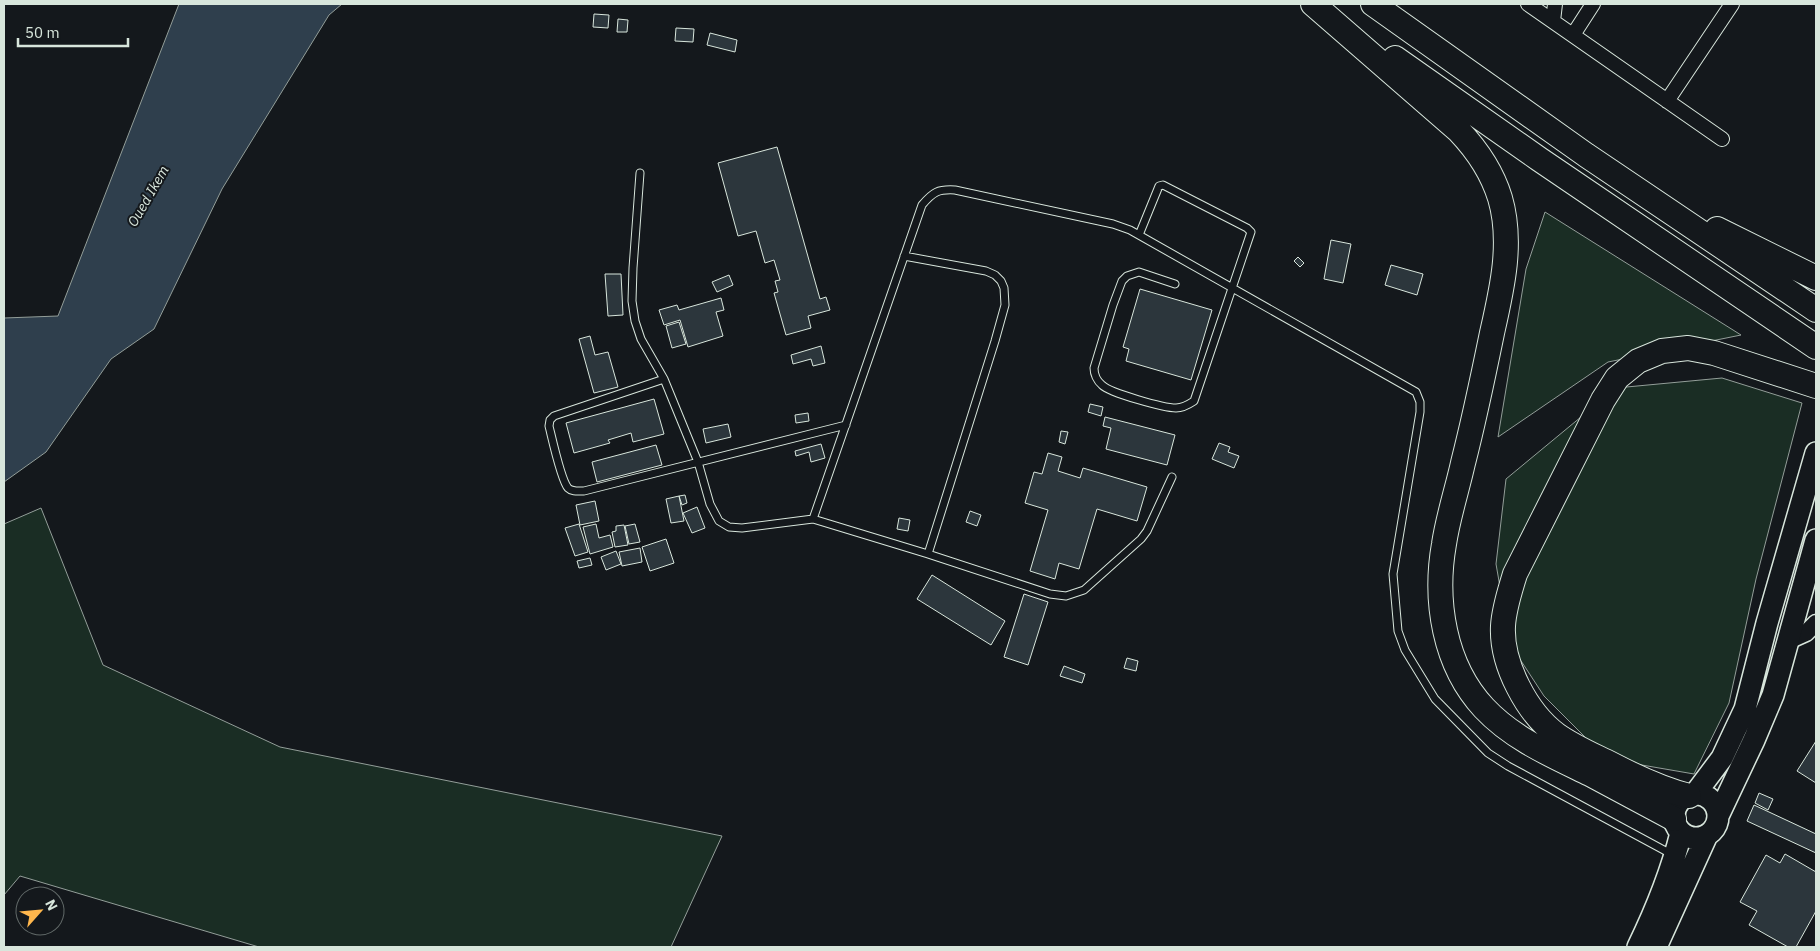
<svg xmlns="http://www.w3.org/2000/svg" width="1820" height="951" font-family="'IBM Plex Sans',sans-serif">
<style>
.green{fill:#1a2d24;stroke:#939e99}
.water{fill:#2f3f4d;stroke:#939e99}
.building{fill:#2c363c;stroke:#d8e6dc}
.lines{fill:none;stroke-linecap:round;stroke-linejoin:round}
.service-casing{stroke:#d8e6dc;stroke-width:9}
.minor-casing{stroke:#d8e6dc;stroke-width:16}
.tertiary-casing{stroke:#d8e6dc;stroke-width:19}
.primary-casing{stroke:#d8e6dc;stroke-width:24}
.motorway-casing{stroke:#d8e6dc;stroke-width:26}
.service{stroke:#14181c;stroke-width:7}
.minor{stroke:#14181c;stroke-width:14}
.tertiary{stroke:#14181c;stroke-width:16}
.primary{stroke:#14181c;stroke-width:21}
.motorway{stroke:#14181c;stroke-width:24}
.labels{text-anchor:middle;stroke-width:4;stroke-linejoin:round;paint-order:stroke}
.water-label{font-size:14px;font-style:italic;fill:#d8e6dc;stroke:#14181c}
</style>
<rect width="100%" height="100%" fill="#14181c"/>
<path class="green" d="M1545,212L1741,335L1608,362L1498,437L1526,269Z
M1722,378L1802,403L1756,579L1729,703L1694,774L1607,759L1544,696L1510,644L1496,564L1506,479L1616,388Z
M41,508L103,665L280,747L722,836L671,947H259L20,876L4,895V524Z"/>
<path class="water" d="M179,4H342L329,15L222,189L154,329L111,359L46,452L4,482V318L58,316Z"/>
<path class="building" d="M594,14L609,15L608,28L593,27Z
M618,19L628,20L627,32H617Z
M676,28L694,29L693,42L675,41Z
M710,33L737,40L735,52L707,45Z
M777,147L820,299L826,297L830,310L808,316L811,328L786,335L774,293L778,292L775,281L780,280L774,260L765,263L756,231L738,236L718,163Z
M1331,240L1351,244L1343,283L1324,279Z
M1298,257L1304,263L1300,267L1294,261Z
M1391,265L1423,274L1417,295L1385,285Z
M605,274H621L623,315L608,316Z
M729,275L733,285L717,292L712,282Z
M1140,289L1212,310L1191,380L1126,361L1129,349L1123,347Z
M721,298L724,310L716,312L723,336L688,347L680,320L664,325L659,310L677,305L679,310Z
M679,322L686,344L672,348L666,326Z
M590,336L595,355L608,352L618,387L594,393L579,339Z
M821,346L825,363L813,366L811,359L793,364L791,355Z
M654,399L664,434L633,442L631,433L608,440L610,443L574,453L566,423Z
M1090,404L1103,407L1101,416L1088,412Z
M808,413L809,421L796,423L795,415Z
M1105,417L1175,435L1167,465L1106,449L1111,428L1103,426Z
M728,424L731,437L706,443L703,429Z
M1061,431L1068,432L1065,444L1059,442Z
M1219,443L1230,447L1228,452L1239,456L1234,468L1212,459Z
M821,444L825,458L811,462L809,452L796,456L795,451Z
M656,445L662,465L597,482L592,462Z
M1048,453L1062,457L1058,471L1080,478L1083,468L1147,487L1137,521L1097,509L1079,569L1059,563L1055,579L1030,571L1048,510L1025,503L1034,472L1042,474Z
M685,495L687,503L682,505L679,496Z
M679,496L684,521L671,523L666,499Z
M595,501L599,521L580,525L576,505Z
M697,507L705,528L692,533L683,513Z
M970,511L981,515L977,526L966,522Z
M899,518L910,520L908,531L897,529Z
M579,524L588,552L575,556L565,528Z
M596,524L599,538L610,535L613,547L590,554L583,527Z
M635,524L640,542L629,544L625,526Z
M624,525L628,545L615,547L612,532L616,531V526Z
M666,539L674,563L650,571L642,547Z
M640,548L642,562L622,566L619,552Z
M616,551L621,564L606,570L601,557Z
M590,558L592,565L579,568L577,561Z
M932,575L1005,621L991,645L917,599Z
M1024,594L1048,602L1028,665L1004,657Z
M1127,658L1138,661L1136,671L1124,668Z
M1064,666L1085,674L1082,683L1060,676Z
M1816,741V783L1797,771Z
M1759,793L1773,799L1768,810L1755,803Z
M1754,805L1816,834V853L1747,821Z
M1785,854L1816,872V911L1796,947H1788L1749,925L1757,911L1740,902L1766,855L1780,863Z"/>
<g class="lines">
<defs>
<path id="service" d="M640,173L633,268L632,301L635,321L641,339L664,379L698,462L710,504L719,521L729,527L742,528L813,519L928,554
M1139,235L1159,186L1163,185L1247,228L1251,232L1194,401C1188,405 1183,408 1176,408C1164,408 1110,393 1102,385C1097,381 1094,374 1094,368L1113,305L1122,281L1127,276L1139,272L1175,284
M904,256L986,271L995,275L1001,281L1004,288L1005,305L995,341L928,554L1050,594L1066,596L1084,590L1141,539L1147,531L1172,477
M664,379L554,416L550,420L549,426C552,438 561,480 568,488C572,492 578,491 584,491L846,425
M813,519L922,205C933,192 938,189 955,190L1113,224L1130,230L1416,392L1420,402V412L1393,574L1398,631L1405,650L1435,699L1488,753L1508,766L1673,855"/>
<path id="minor" d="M1528,4L1722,139
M1553,21L1555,4
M1573,35L1593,4
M1667,101L1732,4"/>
<path id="tertiary" d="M1786,642L1806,633L1816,623"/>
<path id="primary" d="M1695,794L1722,758L1745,709L1767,623L1816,453
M1674 816a22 22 0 1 1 44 0a22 22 0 1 1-44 0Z
M1718,816L1754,740L1773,695L1816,540
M1638,947C1656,910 1671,873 1681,833
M1656,947L1707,835"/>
<path id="motorway" d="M1313,4L1459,131C1477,150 1492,172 1500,198C1513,242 1502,289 1492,333C1483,377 1474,420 1463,463C1457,490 1448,517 1444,544C1434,601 1444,665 1484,708C1513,739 1553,756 1590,774C1618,789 1646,804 1674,819
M1373,4L1586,155L1816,310
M1395,58L1539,159L1816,347
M1717,229L1816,278
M1689,796C1661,789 1636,777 1611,764C1593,755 1574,747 1557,735C1527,713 1501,664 1503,626C1504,608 1510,591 1515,574L1603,400L1617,378L1638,361L1662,351L1688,348L1714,353L1816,386"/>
</defs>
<use href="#service" class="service-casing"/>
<use href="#minor" class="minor-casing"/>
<use href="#tertiary" class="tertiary-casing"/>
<use href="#primary" class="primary-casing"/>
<use href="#motorway" class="motorway-casing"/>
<use href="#service" class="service"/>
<use href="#minor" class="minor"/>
<use href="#tertiary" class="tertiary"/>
<use href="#primary" class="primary"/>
<use href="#motorway" class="motorway"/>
</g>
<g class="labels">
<g class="water-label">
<text transform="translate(148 196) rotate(-60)" y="5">Oued Ikem</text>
</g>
</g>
<rect width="1820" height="951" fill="none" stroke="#d8e6dc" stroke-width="10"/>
<g transform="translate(40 911) rotate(63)"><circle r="24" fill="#14181c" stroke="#626a69"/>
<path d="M0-4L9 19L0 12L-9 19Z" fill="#ffb74d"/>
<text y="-8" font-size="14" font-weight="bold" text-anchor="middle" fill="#d8e6dc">N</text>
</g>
<path d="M18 38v8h110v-8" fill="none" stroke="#d8e6dc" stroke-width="2.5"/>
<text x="25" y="38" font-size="15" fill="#d8e6dc" stroke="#14181c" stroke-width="4" paint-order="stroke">50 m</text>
</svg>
